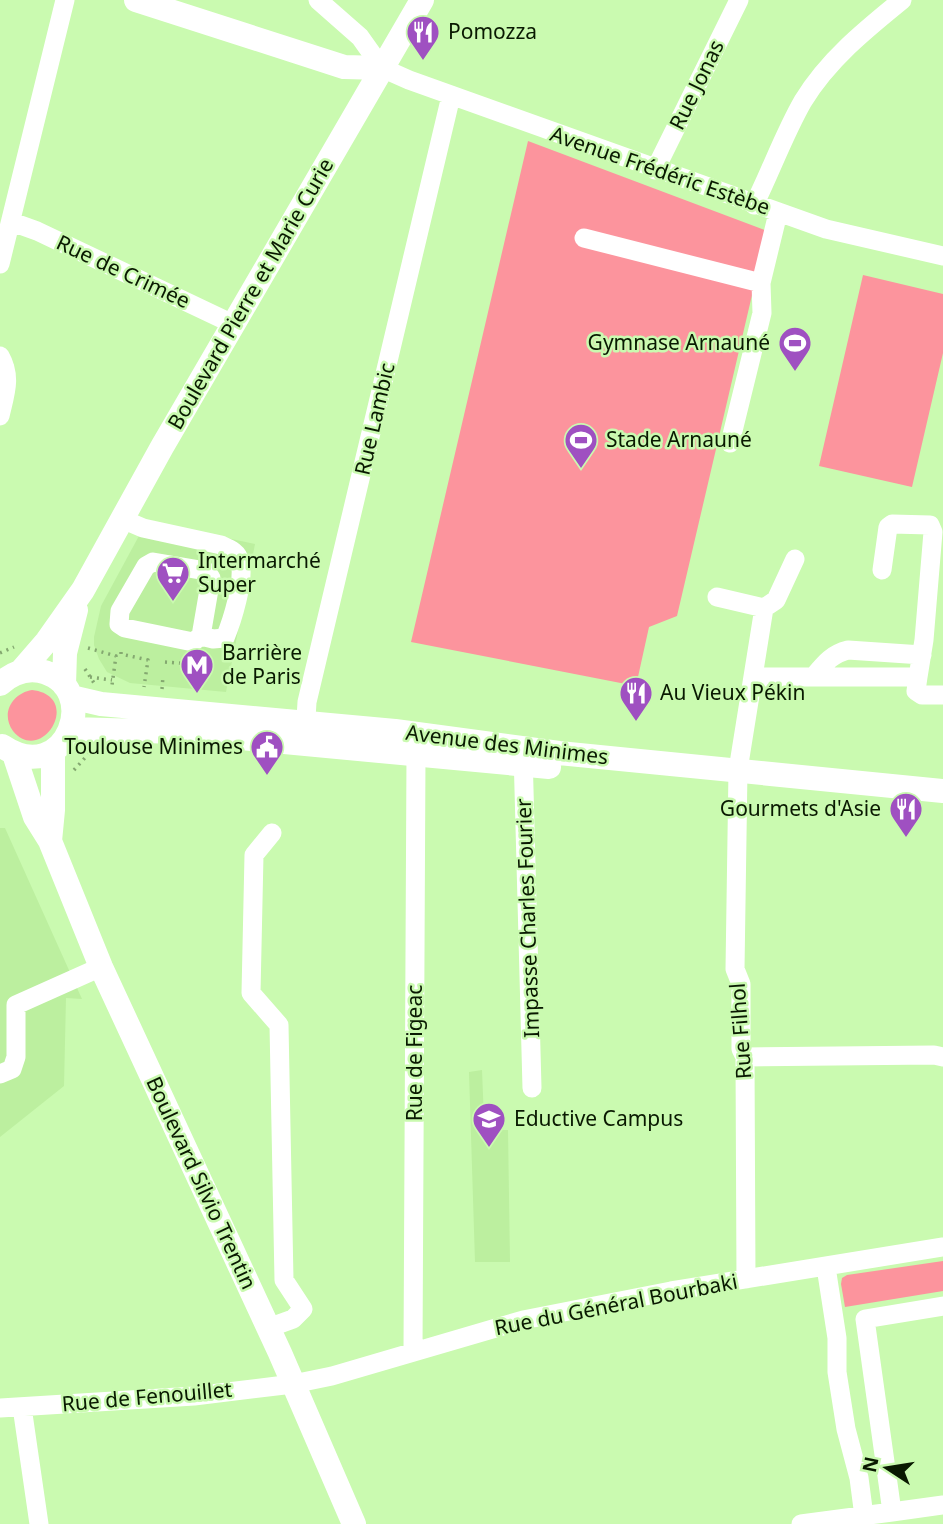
<svg xmlns="http://www.w3.org/2000/svg" width="943" height="1524" font-family="'Noto Sans',sans-serif">
<style>
.built{fill:#bcef9f}
.green{fill:#fc949d}
.lines{fill:none;stroke-linecap:round;stroke-linejoin:round}
.path{stroke:#84a870;stroke-width:3.5;stroke-dasharray:2 5;stroke-linecap:butt}
.minor{stroke:#fff;stroke-width:19}
.major{stroke:#fff;stroke-width:24}
.labels{text-anchor:middle;stroke-width:5;stroke-linejoin:round;paint-order:stroke}
.poi-label{font-size:21px;fill:#091901;stroke:#cafab0;text-anchor:start}
.street-label{font-size:21px;fill:#091901;stroke:#cafab0}
</style>
<rect width="100%" height="100%" fill="#cafab0"/>
<path class="built" d="M147,521L255,544L226,692L130,683L107,672L99,659L94,645V637L101,606Z
M0,828H5L82,999L66,998L64,1086L0,1137Z
M482,1070L484,1120H497V1130H508L510,1262H475L469,1072Z"/>
<path class="green" d="M528,141L767,231L677,616L649,627L636,686L411,642Z
M863,275L943,294V353L912,487L819,466Z
M32,690C84,696 42,766 13,731C0,713 13,693 32,690Z
M943,1261V1291L845,1307L841,1284L842,1278L847,1275Z"/>
<g class="lines">
<path class="path" d="M88,648L116,656L112,685
M121,652V654L148,660L144,687
M0,653L14,647
M165,662L204,665
M85,669L94,683
M90,677L112,680
M162,689L163,676
M74,770L92,750"/>
<path class="minor" d="M318,0L360,37L382,68L409,80L826,229L943,256
M655,170L739,0
M754,205C771,171 784,134 803,101C828,60 865,30 902,0
M12,222L37,231L233,324
M584,238L761,283
M0,264L65,0
M0,356C12,377 5,394 0,416
M730,443L762,313L761,283L778,213
M122,519L143,528L221,545C230,549 238,552 240,562C245,580 232,621 225,638L213,639L201,636L193,642L125,628L119,624L120,611L146,566L153,562L206,571L211,578L201,636
M717,597L764,608L776,600L795,559
M814,676C825,663 832,654 848,650L922,655
M753,677H918L924,640L933,532L930,525L892,524L888,527L882,570
M918,677L916,691L922,695H943
M305,735L307,702L451,96
M523,752L532,1088
M745,1057L934,1055L943,1057
M0,1074L12,1069L16,1057V1005L101,967
M826,1267L837,1338V1372L846,1429L859,1478L865,1524
M746,1279L745,1057L741,1049V984L735,969L738,770L764,608
M943,1306L865,1319L892,1512L943,1505
M268,1328L293,1319L303,1309L284,1280L279,1025L251,993L254,855L272,833
M413,1352L416,755
M22,1407L39,1524
M0,1408L194,1396L293,1384L332,1376L523,1320L671,1291L943,1247
M801,1524L892,1512"/>
<path class="major" d="M136,0L344,67L382,68
M21,671L47,641L83,590L162,447L422,0
M0,684C11,674 24,668 40,671C104,685 67,790 2,746
M64,685L65,653L76,610
M71,697L101,704L395,731L559,753L943,791
M71,729L178,732L549,767
M14,754L35,817L50,841L101,967L280,1353L354,1524
M50,841L53,810V751"/>
</g>
<defs>
<symbol id="restaurant-pin" viewBox="-11 -11 22 30"><path d="M0 17L-7.5 6A9.5 9.5 0 1 1 7.5 6Z" fill="#9f50c1" stroke="#cafab0"/><path d="M-5-6h1v4h1v-4h1v4h1v-4h1v5L-1.5 .5V6h-2V.5L-5-1ZM5-6V6H3V1.5H1.5Q1.5-4 5-6Z" fill="#fff"/></symbol>
<symbol id="stadium-pin" viewBox="-11 -11 22 30"><path d="M0 17L-7.5 6A9.5 9.5 0 1 1 7.5 6Z" fill="#9f50c1" stroke="#cafab0"/><path d="M0-5a6.5 5 0 1 0 0 10a6.5 5 0 1 0 0-10ZM-3.5-1.8h7v3.6h-7Z" fill="#fff"/></symbol>
<symbol id="supermarket-pin" viewBox="-11 -11 22 30"><path d="M0 17L-7.5 6A9.5 9.5 0 1 1 7.5 6Z" fill="#9f50c1" stroke="#cafab0"/><path d="M-6-5.5h2.5l.6 2H6L4.5 2H-2.5L-4.4-4H-6ZM-1.5 3.2a1.3 1.3 0 1 0 .1 0ZM3 3.2a1.3 1.3 0 1 0 .1 0Z" fill="#fff"/></symbol>
<symbol id="metro-pin" viewBox="-11 -11 22 30"><path d="M0 17L-7.5 6A9.5 9.5 0 1 1 7.5 6Z" fill="#9f50c1" stroke="#cafab0"/><path d="M-5.5 5V-5H-3L0 0L3-5H5.5V5H3V-.5L0 4L-3-.5V5Z" fill="#fff"/></symbol>
<symbol id="civic-pin" viewBox="-11 -11 22 30"><path d="M0 17L-7.5 6A9.5 9.5 0 1 1 7.5 6Z" fill="#9f50c1" stroke="#cafab0"/><path d="M-.6-6.5H3V-4.5H.6V-3L4-1V1h2V6H-6V1h2V-1L-.6-3ZM-1.2 2.5V6h2.4V2.5Z" fill="#fff"/></symbol>
<symbol id="university-pin" viewBox="-11 -11 22 30"><path d="M0 17L-7.5 6A9.5 9.5 0 1 1 7.5 6Z" fill="#9f50c1" stroke="#cafab0"/><path d="M0-5L7-2L0 1L-7-2ZM-4 1L0 2.5L4 1V4Q0 6-4 4Z" fill="#fff"/></symbol>
</defs>
<g fill-rule="evenodd">
<use href="#restaurant-pin" x="404" y="13" width="38" height="52"/>
<use href="#stadium-pin" x="776" y="324" width="38" height="52"/>
<use href="#stadium-pin" x="562" y="421" width="38" height="52"/>
<use href="#supermarket-pin" x="154" y="554" width="38" height="52"/>
<use href="#metro-pin" x="178" y="646" width="38" height="52"/>
<use href="#restaurant-pin" x="617" y="674" width="38" height="52"/>
<use href="#civic-pin" x="248" y="728" width="38" height="52"/>
<use href="#restaurant-pin" x="887" y="790" width="38" height="52"/>
<use href="#university-pin" x="470" y="1100" width="38" height="52"/>
</g>
<g class="labels">
<g class="poi-label">
<text x="448" y="39">Pomozza</text>
<text x="770" y="350" text-anchor="end">Gymnase Arnauné</text>
<text x="606" y="447">Stade Arnauné</text>
<text x="198" y="568">Intermarché<tspan x="198" dy="24">Super</tspan></text>
<text x="222" y="660">Barrière<tspan x="222" dy="24">de Paris</tspan></text>
<text x="660" y="700">Au Vieux Pékin</text>
<text x="243" y="754" text-anchor="end">Toulouse Minimes</text>
<text x="881" y="816" text-anchor="end">Gourmets d'Asie</text>
<text x="514" y="1126">Eductive Campus</text>
</g>
<g class="street-label">
<text transform="translate(697 85) rotate(-64)" y="7">Rue Jonas</text>
<text transform="translate(660 171) rotate(19)" y="7">Avenue Frédéric Estèbe</text>
<text transform="translate(123 272) rotate(25)" y="7">Rue de Crimée</text>
<text transform="translate(251 294) rotate(-60)" y="7">Boulevard Pierre et Marie Curie</text>
<text transform="translate(375 419) rotate(-77)" y="7">Rue Lambic</text>
<text transform="translate(507 745) rotate(7)" y="7">Avenue des Minimes</text>
<text transform="translate(528 918) rotate(-92)" y="7">Impasse Charles Fourier</text>
<text transform="translate(741 1031) rotate(-94)" y="7">Rue Filhol</text>
<text transform="translate(415 1053) rotate(-90)" y="7">Rue de Figeac</text>
<text transform="translate(201 1183) rotate(65)" y="7">Boulevard Silvio Trentin</text>
<text transform="translate(616 1305) rotate(-11)" y="7">Rue du Général Bourbaki</text>
<text transform="translate(147 1397) rotate(-5)" y="7">Rue de Fenouillet</text>
</g>
</g>
<g transform="translate(887 1468) rotate(282)" stroke="#cafab0" stroke-width="5" paint-order="stroke">
<path d="M0-5L12 26L0 18L-12 26Z" fill="#091901"/>
<text y="-10" font-size="19" font-weight="bold" text-anchor="middle" fill="#091901">N</text>
</g>
</svg>
